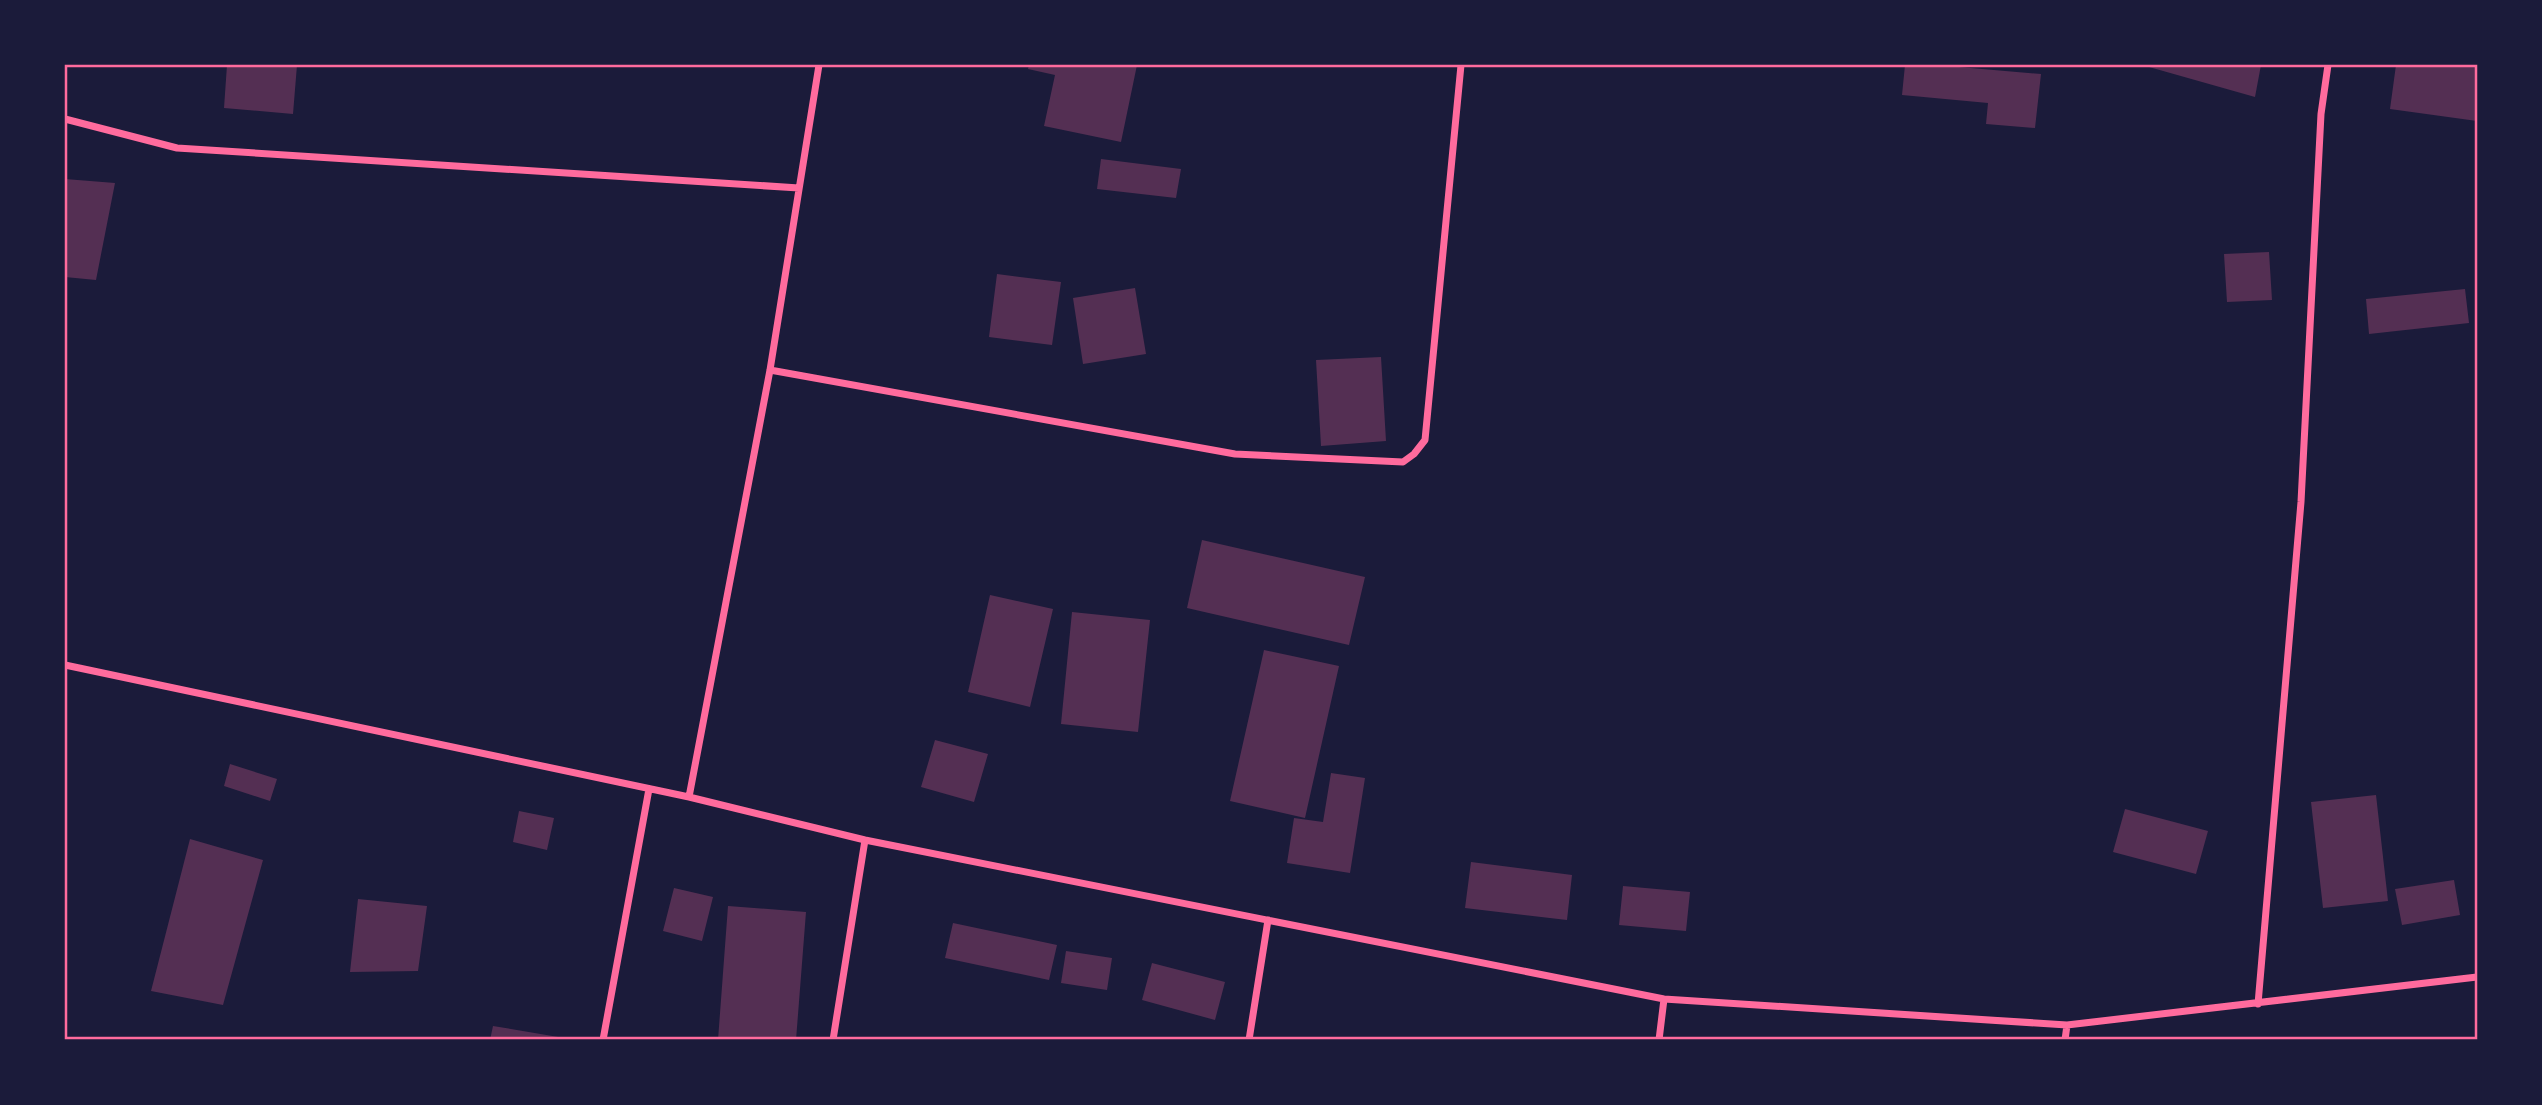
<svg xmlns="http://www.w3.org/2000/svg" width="2542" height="1105" font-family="'Alegreya Sans',sans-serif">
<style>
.building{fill:#542f53}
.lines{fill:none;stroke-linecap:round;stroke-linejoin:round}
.minor{stroke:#ff6b9d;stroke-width:7}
.neatline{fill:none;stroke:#ff6b9d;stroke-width:2.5}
</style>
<rect width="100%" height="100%" fill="#1b1b3a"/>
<path class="building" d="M227,65H297L293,114L224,108Z
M1029,65H1137L1121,142L1044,126L1055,75L1028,69Z
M1905,65H1936L2041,74L2035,128L1986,124L1988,103L1902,95Z
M2142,65H2261L2255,97Z
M2396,65H2477V121L2390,109Z
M1101,159L1181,169L1176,198L1097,189Z
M65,179L115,183L96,280L65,277Z
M2269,252L2272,300L2227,302L2224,254Z
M997,274L1061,282L1052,345L989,337Z
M1135,288L1146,354L1083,364L1073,298Z
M2465,289L2469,323L2369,334L2366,299Z
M1381,357L1386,441L1321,446L1316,360Z
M1202,540L1365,577L1349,645L1187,608Z
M990,595L1053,609L1030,707L968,692Z
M1072,612L1150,620L1138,732L1061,724Z
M1264,650L1339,666L1305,818L1230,801Z
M935,740L988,754L974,802L921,787Z
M230,764L277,779L270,801L224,786Z
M1331,773L1365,778L1350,873L1287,863L1294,818L1323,822Z
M2376,795L2388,901L2323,908L2311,802Z
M2125,809L2208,831L2196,874L2113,852Z
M519,811L554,818L547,850L513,842Z
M190,839L263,860L223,1005L151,991Z
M1471,862L1572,875L1567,920L1465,908Z
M2454,880L2460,915L2402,925L2395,889Z
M1623,886L1690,892L1686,931L1619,925Z
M674,888L713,897L702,941L663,931Z
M358,899L427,906L418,971L350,972Z
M728,906L806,912L796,1040H718Z
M953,923L1057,945L1049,980L945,958Z
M1066,951L1112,958L1107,990L1061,983Z
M1152,963L1225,982L1215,1020L1142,1000Z
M493,1026L570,1039V1040H490Z"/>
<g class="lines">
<path class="minor" d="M65,119L177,148L799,188
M770,370L1235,454L1403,462L1414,454L1425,440L1461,65
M65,665L689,797L865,840L1664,999L2067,1025L2477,977
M689,797L770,370L819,65
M2258,1004L2301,502L2321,114L2328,65
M603,1040L649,789
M833,1040L865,840
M1249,1040L1268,920
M1659,1040L1664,999
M2065,1040L2067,1025"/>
</g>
<rect width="2542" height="1105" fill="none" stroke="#1b1b3a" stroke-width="133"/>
<rect x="66" y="66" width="2410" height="972" class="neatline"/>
</svg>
